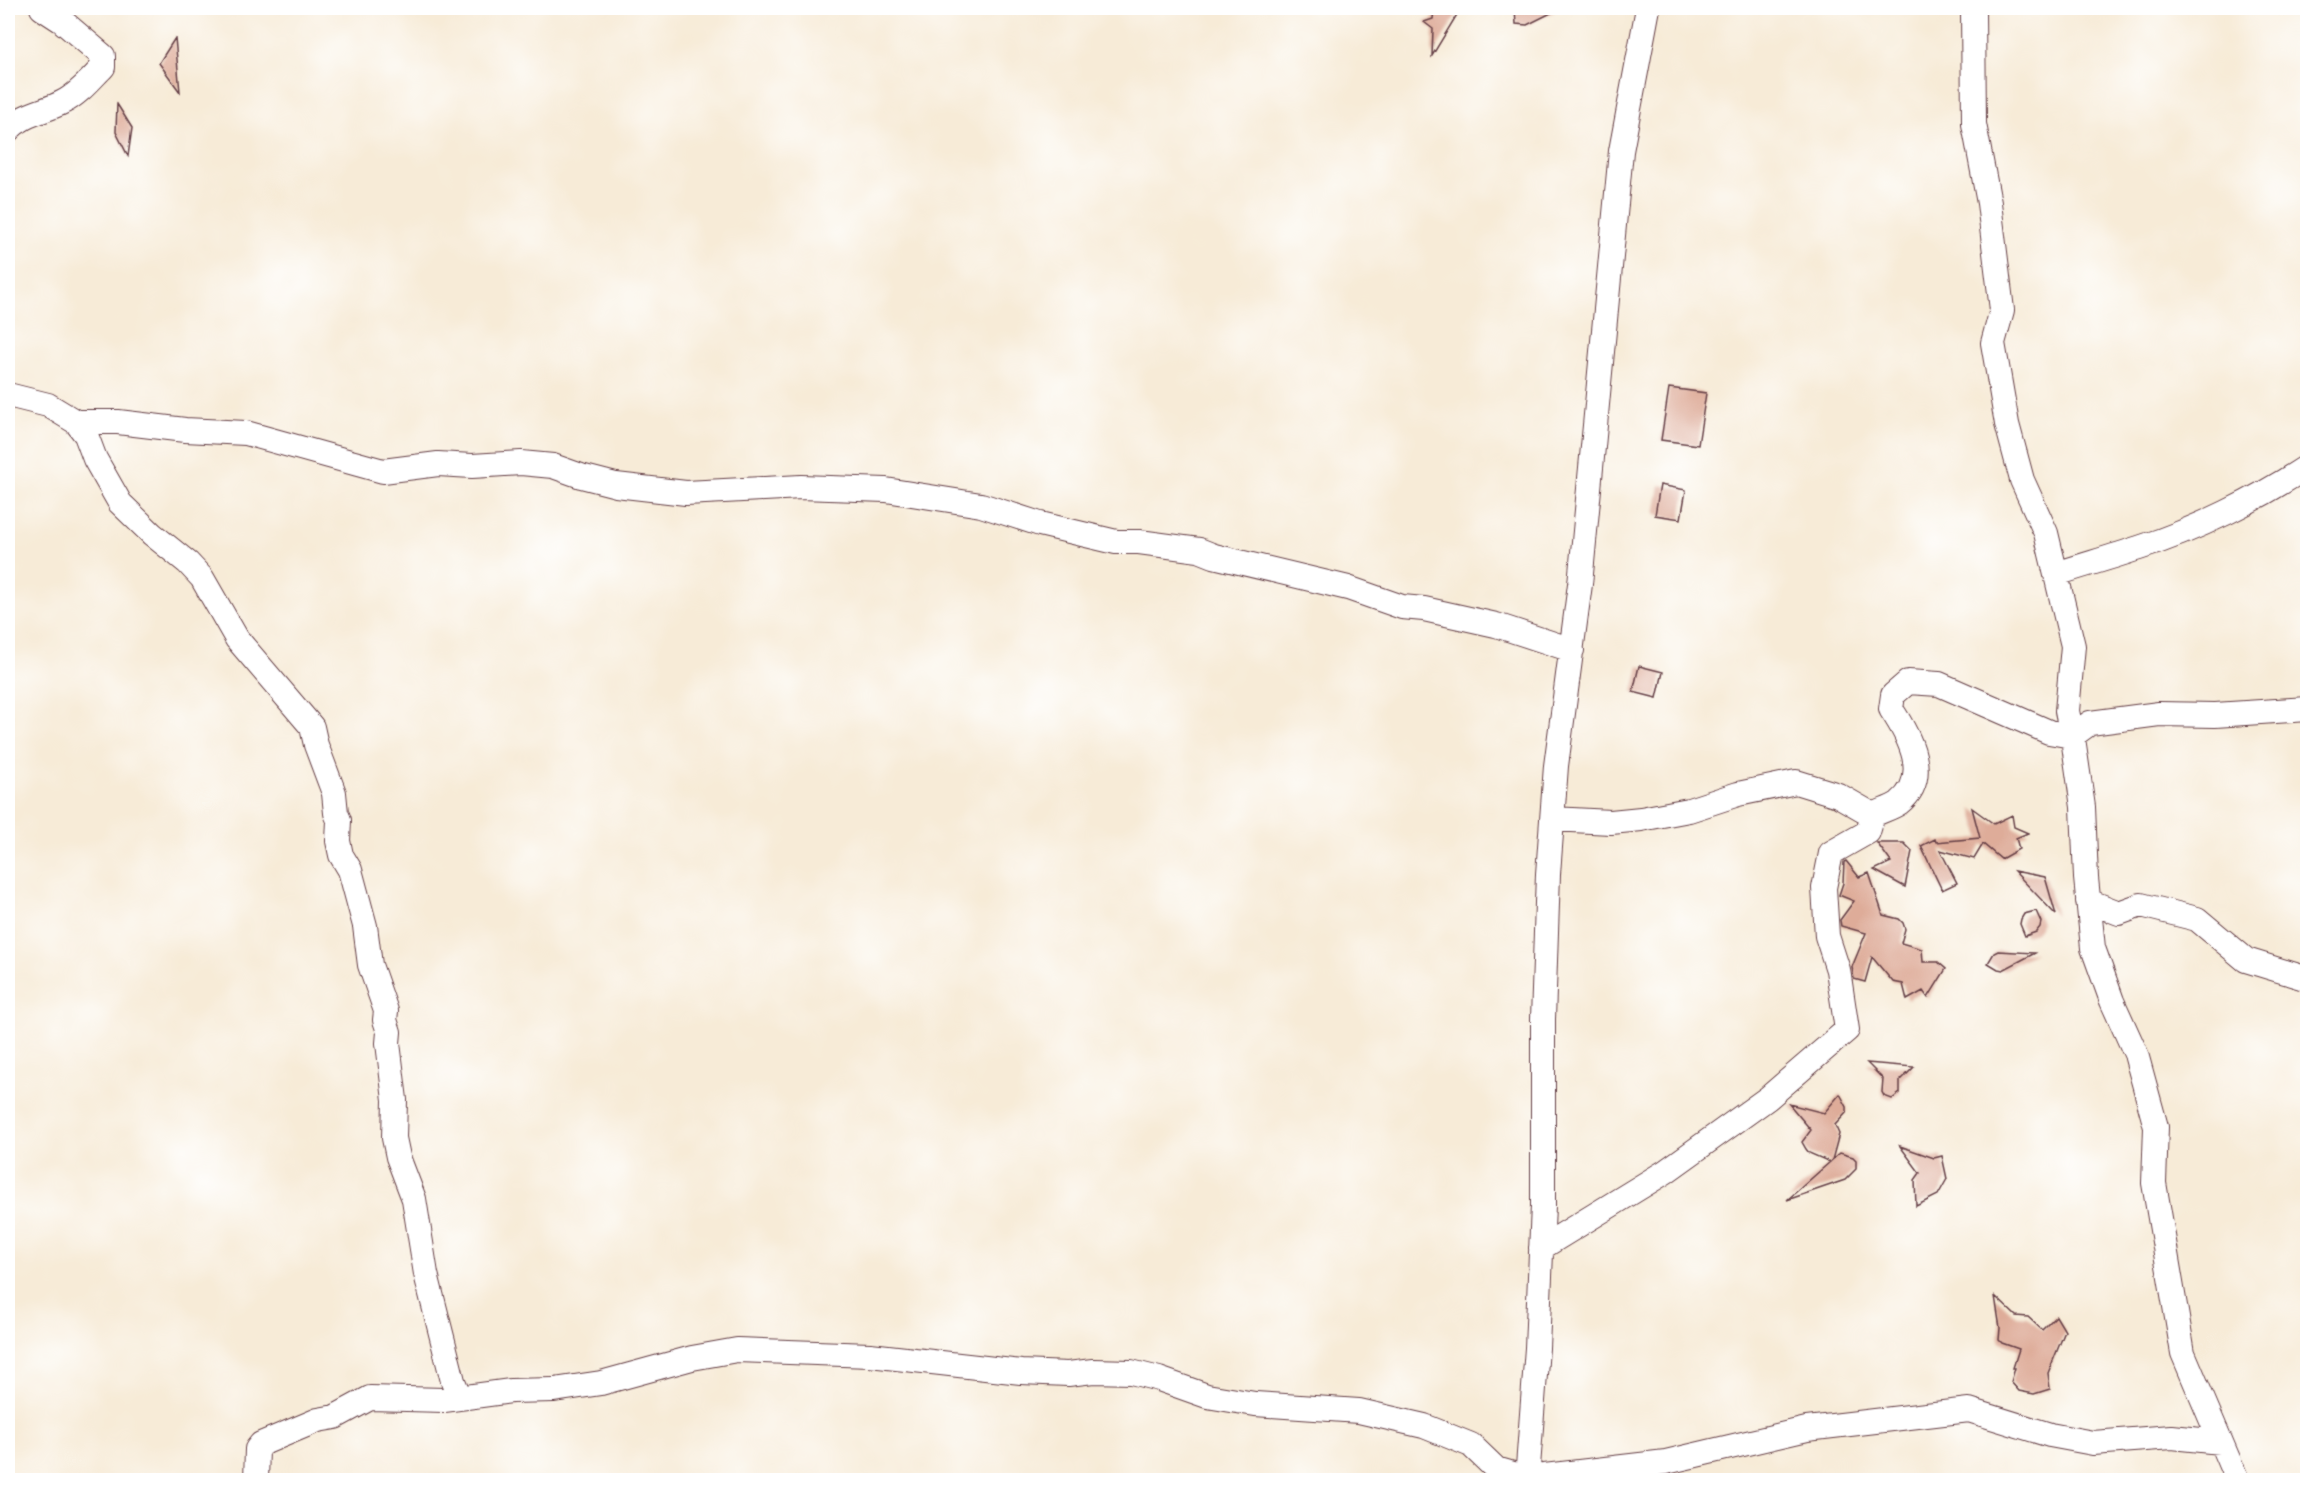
<svg xmlns="http://www.w3.org/2000/svg" width="2315" height="1488" font-family="Cardo,serif">
<style>
.building{fill:#deac99}
.lines{fill:none;stroke-linecap:round;stroke-linejoin:round}
.street-casing{stroke:#643e45;stroke-width:26}
.street{stroke:#fff;stroke-width:24}
</style>
<rect width="100%" height="100%" fill="#fff"/>
<filter id="ink" filterUnits="userSpaceOnUse"><feTurbulence type="fractalNoise" baseFrequency=".0167" numOctaves="2"/><feDisplacementMap in="SourceGraphic" scale="12" xChannelSelector="R" yChannelSelector="G"/><feConvolveMatrix kernelMatrix="1 2 1 2 8 2 1 2 1" color-interpolation-filters="sRGB"/></filter>
<filter id="wash" filterUnits="userSpaceOnUse"><feTurbulence type="fractalNoise" baseFrequency=".008" numOctaves="4" result="noise"/><feDisplacementMap in="SourceGraphic" scale="24" xChannelSelector="R" yChannelSelector="G"/><feGaussianBlur stdDeviation="1.35" result="paint"/><feColorMatrix in="noise" values="0 0 0 0 0 0 0 0 0 0 0 0 0 0 0 0 0 1.4 0 .05"/><feComposite in="paint" operator="in"/></filter>
<g filter="url(#wash)">
<rect width="100%" height="100%" fill="#f7ebd7"/>
<g id="blocks">
<path class="building" d="M1434,8H1461L1432,56L1433,29L1424,22L1433,19Z
M1515,8H1561L1527,25L1516,24Z
M175,38L180,92L159,63Z
M117,104L132,128L128,156L116,132Z
M1669,388L1706,393L1698,445L1661,440Z
M1660,485L1686,490L1681,519L1655,515Z
M1639,666L1663,672L1657,698L1633,692Z
M1972,808L1994,824L2012,815L2014,827L2028,833L2016,838L2019,849L2001,859L1983,844L1974,859L1940,850L1957,883L1942,890L1921,846L1935,839L1936,842L1980,838Z
M1877,843H1904L1912,851L1905,887L1874,870L1891,862Z
M1846,861L1859,877L1869,873L1883,915L1899,919L1903,923L1905,929L1901,943L1922,949L1923,962H1938L1946,969L1928,998L1923,991L1907,1000L1903,984L1893,982L1872,957L1865,982L1854,979L1852,967L1866,933L1841,926L1840,920L1854,901L1839,895L1843,883L1844,862Z
M2014,871L2045,877L2056,915Z
M2036,911L2041,922L2040,927L2036,932L2025,936L2020,924L2021,919L2024,914Z
M1998,951L2035,953L2003,970L1998,969L1988,963L1994,953Z
M1867,1063L1914,1067L1900,1081V1093L1892,1099L1884,1096L1882,1092L1883,1079Z
M1840,1094L1847,1107V1112L1835,1125L1839,1134L1832,1160L1840,1153L1853,1157L1856,1160V1169L1845,1180L1787,1200L1830,1162L1809,1153L1806,1149L1802,1142L1811,1130L1789,1104L1824,1113Z
M1900,1146L1934,1158L1942,1156L1947,1179L1938,1195L1916,1206L1915,1180L1920,1173Z
M1995,1296L2016,1316L2028,1317L2042,1330L2056,1316L2065,1331L2048,1373L2050,1389L2034,1394L2019,1391L2011,1382L2015,1368H2013L2019,1349L2002,1343L1999,1340L2000,1328Z"/>
</g>
</g>
<g filter="url(#ink)">
<use href="#blocks" fill-opacity="0" stroke="#643e45" stroke-width="1.5"/>
<g class="lines">
<defs>
<path id="street" d="M1973,8L1974,124L1989,203L2002,310L1993,343L2007,424L2022,480L2046,533L2073,646L2067,711L2074,745L2083,807L2086,878L2093,948L2112,1001L2136,1054L2156,1127L2154,1183L2183,1353L2237,1480
M8,130C24,113 44,112 63,102C79,94 91,79 103,67V56L62,21L42,8
M8,395L48,405L76,422H118L185,430L246,433L383,471L438,464L472,466L521,463L553,466L581,476L616,485L686,493L801,487L886,490L981,505L1040,524L1116,542H1139L1199,550L1214,556L1348,588L1402,607L1424,609L1496,625L1572,650
M76,422L86,435L95,459L120,503L152,534L188,563L202,578L237,639L312,727L316,745L334,793L336,813L339,820L338,841L341,855L350,870L365,926L370,965L386,1011L385,1020L389,1032L388,1043L395,1100L394,1138L398,1157L414,1199L426,1274L453,1381L460,1398
M2056,574C2084,565 2112,557 2139,548C2196,530 2258,499 2308,466
M1552,819L1611,822L1641,819L1689,810L1738,794L1796,782L1838,795L1873,815C1881,811 1892,808 1899,803C1932,777 1909,736 1891,709L1893,695L1908,682L1939,684L2049,732L2072,736L2090,723L2159,714L2215,715L2308,709
M2088,901L2119,913L2141,905L2197,919L2246,960L2308,979
M1541,1248L1665,1172L1768,1098L1847,1030L1838,970L1827,936L1824,888L1831,853L1868,832L1873,815
M256,1480L257,1449L261,1444L318,1420L335,1417L370,1398L444,1400L511,1391L554,1390L601,1383L692,1358L737,1350L870,1355L1021,1372L1068,1374L1093,1371L1131,1372L1159,1379L1207,1396L1255,1404L1359,1411L1424,1426L1471,1445L1496,1469L1527,1478L1666,1462L1807,1429L1969,1410L2050,1435L2093,1443L2172,1437L2220,1442
M1527,1480L1537,1348L1543,1205V1019L1548,874L1556,766L1580,584L1621,151L1648,8"/>
</defs>
<use href="#street" class="street-casing"/>
<use href="#street" class="street"/>
</g>
</g>
<rect width="2315" height="1488" fill="none" stroke="#fff" stroke-width="30"/>
</svg>
